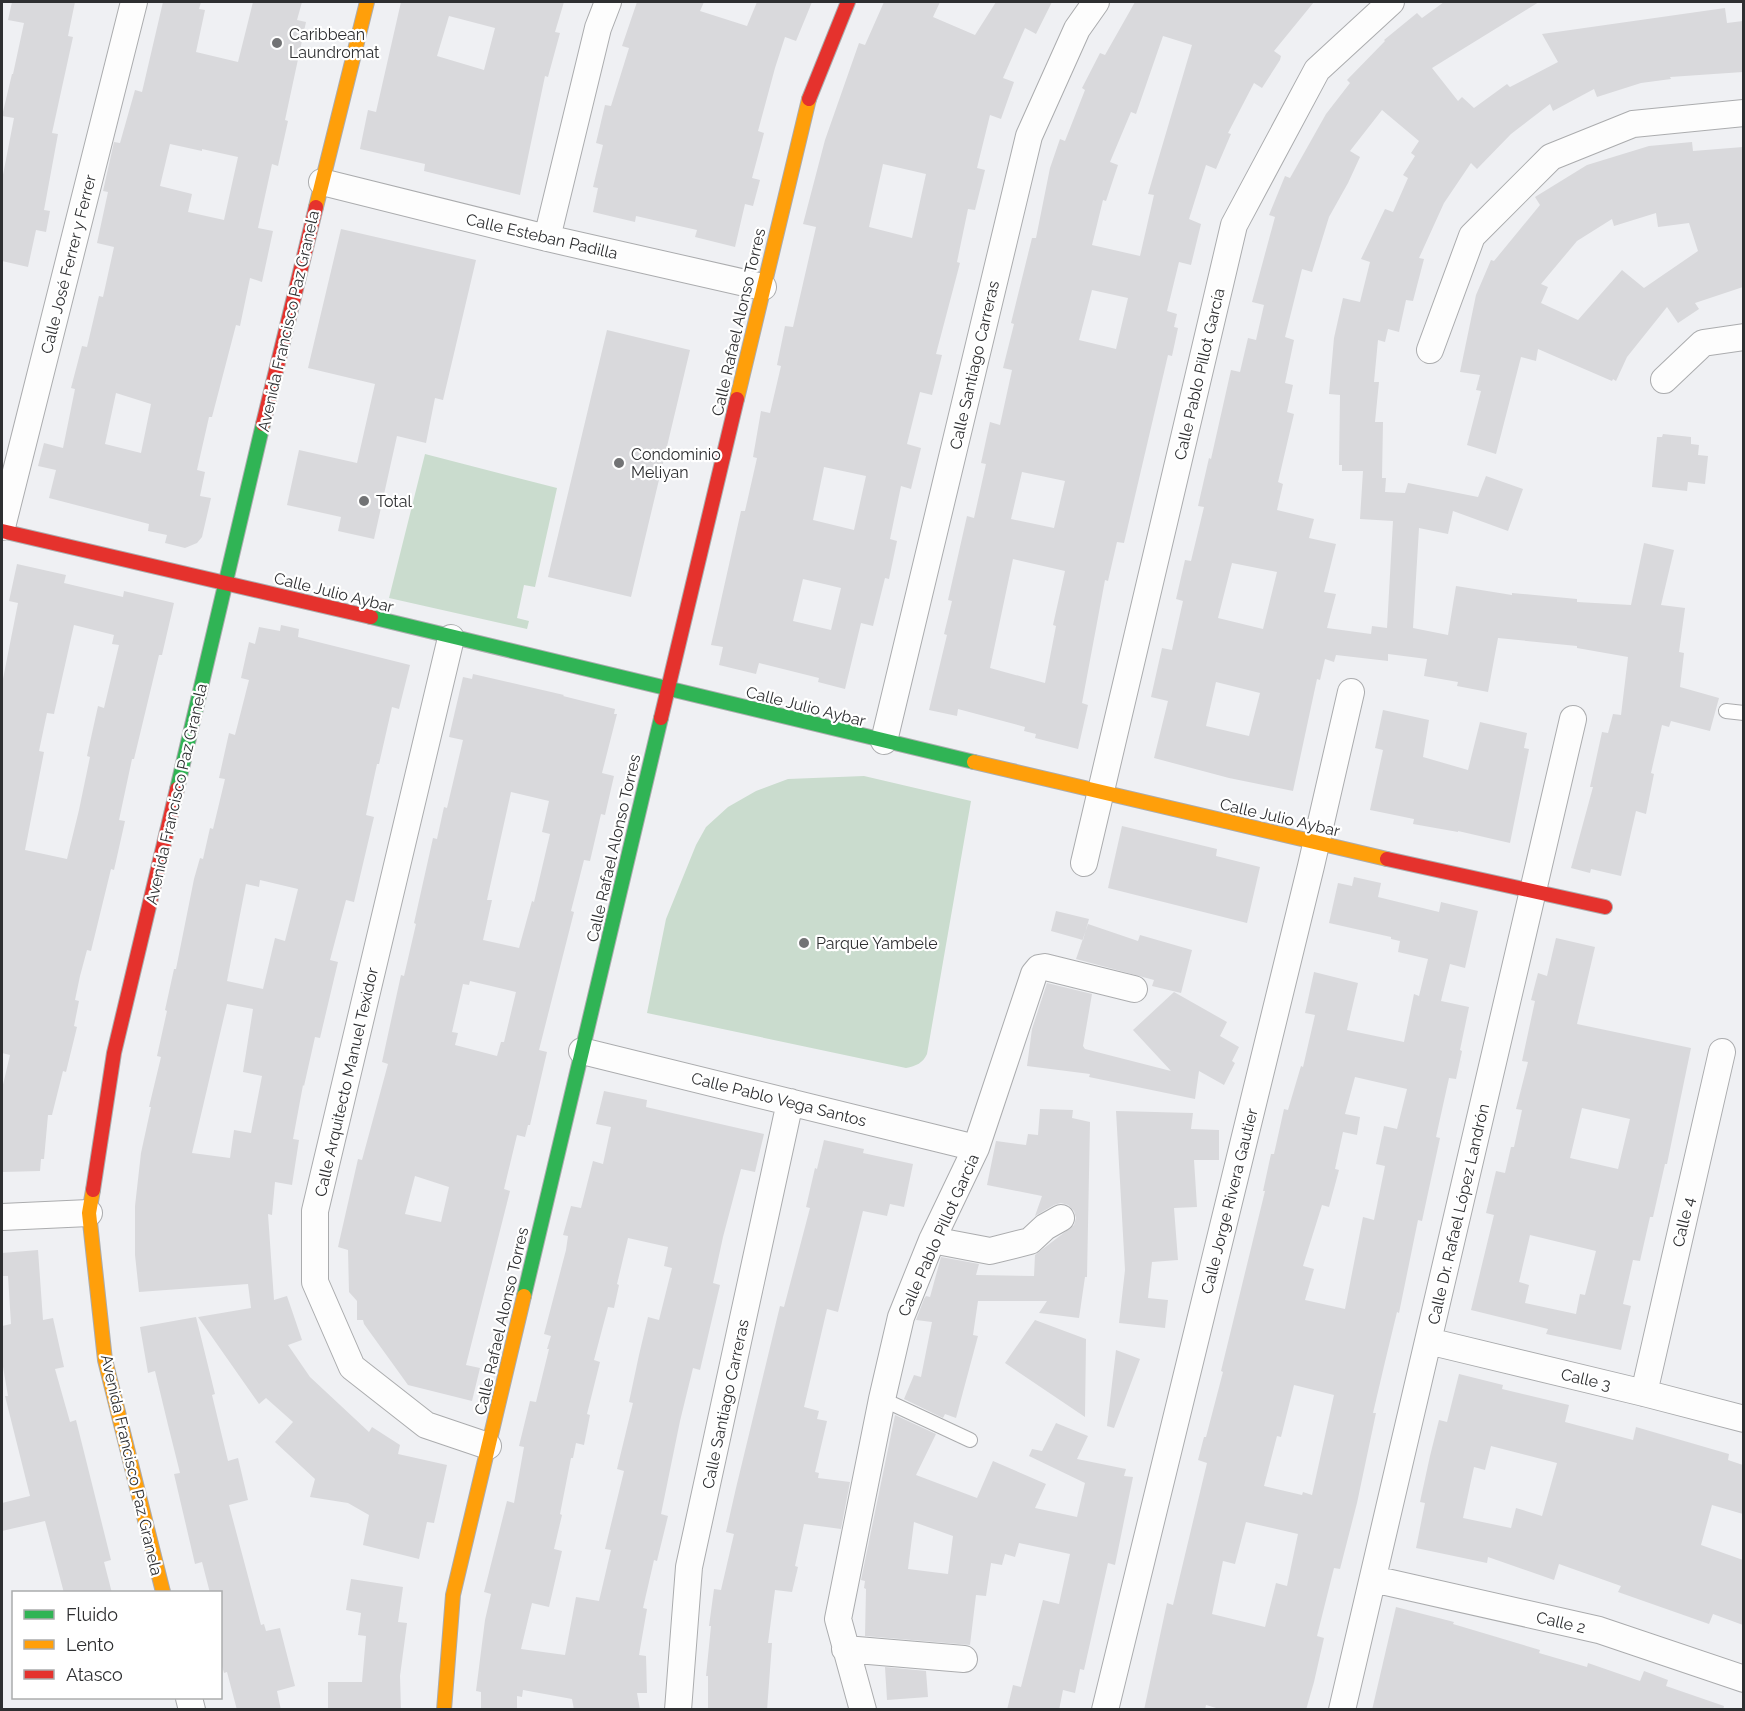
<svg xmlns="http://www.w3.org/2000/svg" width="1745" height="1711" font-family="Raleway,sans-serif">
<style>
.green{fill:#cadcce}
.building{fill:#d9d9dc;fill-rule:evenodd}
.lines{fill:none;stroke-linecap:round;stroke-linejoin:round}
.lane-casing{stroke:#abacae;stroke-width:16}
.street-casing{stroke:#abacae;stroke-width:28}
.fast-casing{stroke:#abacae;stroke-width:16}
.slow-casing{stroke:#abacae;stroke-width:16}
.jam-casing{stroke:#abacae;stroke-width:16}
.lane{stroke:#fdfdfd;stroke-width:14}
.street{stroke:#fdfdfd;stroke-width:26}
.fast{stroke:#30b455;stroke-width:14}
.slow{stroke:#ff9f0a;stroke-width:14}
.jam{stroke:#e5322d;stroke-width:14}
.poi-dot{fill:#727375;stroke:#fff;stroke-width:2}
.labels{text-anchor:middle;stroke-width:4.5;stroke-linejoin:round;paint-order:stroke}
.poi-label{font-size:16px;fill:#2e2f31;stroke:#fff;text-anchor:start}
.street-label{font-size:16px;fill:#2e2f31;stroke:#fff}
</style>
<rect width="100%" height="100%" fill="#eff0f3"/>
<path class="green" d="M425,454L557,488L535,587L524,585L517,618L529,621L527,629L389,598Z
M864,776L971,801L927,1054C923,1063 916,1066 906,1068L647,1013L666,919L696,845L706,827L728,807L756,791L788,779Z"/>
<path class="building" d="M12,2H75L68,36L73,37L52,133L58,134L44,210L50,211L46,232L36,230L28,267L2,261V180L14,118L2,116L12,74H13L24,23L8,20Z
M163,2H201L199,9L205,10L196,52L238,62L253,2H302L297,20L306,22L285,120L288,121L278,166L272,164L258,228L273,231L262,282L250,278L240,326L236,325L212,417H209L197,470L205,472L200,496L211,498L202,537L197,543L185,548L165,543L167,535L148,531L149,524L49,498L56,470L38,466L44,443L63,448L75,389L71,388L82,346L87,347L99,296L103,297L114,247L97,243L108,192L103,191L114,142L120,143L135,90L142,92ZM170,144L202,151V149L238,157L224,220L188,212L192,194L160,186ZM116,393L151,404L141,453L105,444Z
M401,2H564L555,32L560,33L548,77L545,76L520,195L424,171L425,164L360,149L368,110L376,112ZM449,16L495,28L484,70L437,56Z
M637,2H704L700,11L747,26L757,2H812L796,41L785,37L775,68L758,131L764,133L752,178L760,180L753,206L745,204L735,247L695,237L697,230L636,216L635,222L593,212L598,188L593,187L603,145L596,143L605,105L611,106L629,48L622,46Z
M884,2H940L933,17L975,35L996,2H1052L1036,34L1025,28L1003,78L1014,82L1001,119L990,115L977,168L985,170L975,210L968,209L957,262L960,263L936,354L942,355L932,395L920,392L907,444L921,448L911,489L901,486L890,539L897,541L889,579L885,578L873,626L861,623L845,689L818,682L819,678L759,663L756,674L719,665L723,647L711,645L741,511H745L757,458L753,457L761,411L770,413L781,366L777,365L785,326L793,327L816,227L803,224L825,140L859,43L865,45ZM883,164L926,174L912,238L869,227ZM824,467L866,476L854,530L813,520ZM803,579L841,588L831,630L793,621Z
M1135,2H1314L1274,51L1281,56L1280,60L1262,88L1254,83L1228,133L1231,134L1216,169L1206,165L1189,219L1201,224L1191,265L1179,262L1167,311L1177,314L1174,327L1178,328L1172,356L1168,355L1124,543L1117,542L1108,581L1105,580L1082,703L1088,705L1078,749L1035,738L1036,734L1024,731L1025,727L958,709L957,716L929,710L947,635L944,634L952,601L948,600L967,516L974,518L986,464L981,463L990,422L1000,425L1012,370L1003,368L1014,324L1011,323L1032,238H1036L1050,168L1060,139L1065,141L1085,90L1082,88L1100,53L1105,55ZM1163,36L1192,45L1148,194L1154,195L1140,256L1092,245L1103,200L1106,201L1118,165L1110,162L1131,112L1136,114ZM1092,290L1128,298L1116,349L1079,340ZM1022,472L1065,481L1054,528L1011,519ZM1013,559L1065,571L1053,625L1056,626L1045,683L990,668Z
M1444,2H1539L1432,68L1458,101L1462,97L1474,108L1507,84L1510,87L1558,62L1542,34L1725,8L1727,23L1743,21V72L1670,77L1671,79L1641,83L1597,97L1594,89L1553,111L1550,104L1511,134L1477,169L1471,163L1444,203L1419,258L1424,259L1413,301L1406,300L1399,332L1388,329L1385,342L1378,340L1374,382H1379L1375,422H1383L1382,478H1386L1385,492L1405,493L1408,483L1478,497L1486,476L1523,489L1508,531L1453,511L1448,534L1419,528L1413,628L1448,635L1456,586L1512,595V593L1577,599V602L1631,605L1644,543L1674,550L1661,605L1685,608L1679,652L1684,653L1680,687L1719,698L1710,731L1671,721L1669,727L1662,725L1651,773L1654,774L1646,814L1636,811L1621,876L1591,869L1590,873L1571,868L1593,787H1590L1602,732L1608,733L1613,714L1621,715L1628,657L1577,648V646L1498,638L1488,692L1457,686L1458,682L1424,676L1427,659L1388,654V661L1336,655L1334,662L1325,659L1320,680L1317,679L1293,791L1229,778L1154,758L1168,701L1151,697L1162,648L1172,650L1183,601L1176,599L1185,560L1191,561L1204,507L1198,506L1209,458L1211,459L1231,370L1240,372L1248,338L1256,340L1264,305L1252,302L1275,217L1269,215L1285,176L1290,178L1326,114L1350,83L1347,80L1385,41L1384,40L1417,13L1422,18ZM1382,110L1419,141L1411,153L1415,156L1403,175L1408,178L1393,212L1385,209L1361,259L1370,262L1360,302L1343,298L1334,338L1329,394L1340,395L1339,465H1342V471H1363L1360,519L1393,521L1387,628L1372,626L1371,634L1327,628L1336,594L1324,592L1336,544L1309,538L1314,519L1277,510L1283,484L1278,482L1294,414L1287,412L1293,385L1285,383L1294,340L1285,337L1302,269L1312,272L1329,217L1348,183L1360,157L1350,151ZM1232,563L1277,572L1263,629L1218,618ZM1216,682L1260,693L1249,736L1206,726Z
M1692,142L1693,151L1743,147V287L1695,303L1699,309L1678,323L1667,307L1627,357L1616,381L1613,379L1612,381L1538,349L1536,361L1521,357L1496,454L1467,445L1481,391L1476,390L1480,375L1460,372L1476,295L1491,260L1494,261L1540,205L1535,197L1587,165L1649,146ZM1656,213L1658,227L1689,223L1698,251L1644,288L1622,270L1578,320L1541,303L1548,287L1541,284L1577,241L1612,219L1614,226Z
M341,229L476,260L443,400L435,398L426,443L397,436L374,539L338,531L341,517L287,505L299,450L357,463L375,384L308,368Z
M607,330L690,350L631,597L548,577Z
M1663,434L1691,437V444L1699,445L1698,455L1708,456L1705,484L1688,482L1687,491L1652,487L1657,437H1662Z
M17,564L66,575L64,583L123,597L124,591L174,603L162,655H159L134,759H132L119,820L125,821L114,870L111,869L91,951L87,950L80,976L75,1000L79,1001L74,1026L77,1027L66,1072L63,1071L52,1115H48L44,1159H41L40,1171L2,1172V1089L10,1055L2,1053V684L18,603L9,601ZM74,625L114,635L112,644L119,645L104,708L98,706L87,756L90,757L79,810L67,859L25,850L44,752L39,751L47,713L54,714Z
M281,625L299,629L298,637L410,665L399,709L392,707L379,764H377L366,815L374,817L354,902L346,900L330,960L338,962L320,1038L315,1037L304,1086L303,1085L293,1139L299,1140L292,1185L275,1182L272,1215L268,1214L274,1300L287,1296L302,1340L288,1345L310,1377L369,1432L372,1427L400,1445L398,1454L447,1465L434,1523L427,1522L419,1559L363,1545L369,1515L348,1503L310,1497L315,1479L275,1442L293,1422L266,1398L259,1404L198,1317L251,1308L248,1284L139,1292L135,1255V1206L141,1153L151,1107H149L161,1057L157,1056L167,1011L165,1010L174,969H176L194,879L200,858L203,859L210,828L213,829L225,779L219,778L229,733L235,735L249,680L241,678L249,642L255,644L259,627L280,631ZM260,880L298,889L285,941L275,938L263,989L227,981L246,884L259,887ZM227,1004L253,1009L243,1072L262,1076L251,1133L234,1130L230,1158L192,1153Z
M473,674L564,695L563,696L615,709L614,714H617L602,773L614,776L605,815L601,814L590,861L584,860L571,911L574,912L539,1050L547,1052L530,1125H528L525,1137L517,1135L504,1189L510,1191L466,1365L480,1368L472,1401L408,1385L364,1324L363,1320H357V1301L349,1292L348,1250L338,1247L358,1159L362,1160L388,1064L382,1062L401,975L404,976L416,924L414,923L433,838L437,839L444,807L447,808L463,740L449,737L463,677L472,679ZM511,792L549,801L542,832L550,834L534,902L532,901L519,948L483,940L492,900H487ZM470,981L516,992L504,1042H501L497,1056L455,1045L458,1033L452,1032L463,984L469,985ZM415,1176L449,1187L441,1222L405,1214Z
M1383,710L1429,720L1423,757L1468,770L1480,722L1527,733L1524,748L1529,749L1510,843L1458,831V832L1413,824L1414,819L1370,810L1383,750L1375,748Z
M1122,826L1217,849L1216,856L1260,867L1247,923L1108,888Z
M1354,877L1381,883L1378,897L1439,912L1441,902L1478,911L1465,968L1450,964L1441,1001L1469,1007L1460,1050L1462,1051L1456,1079L1449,1078L1436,1137L1440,1138L1428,1193L1422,1221L1418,1220L1399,1313L1397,1312L1384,1366L1373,1413H1376L1357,1503L1340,1569L1334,1568L1317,1636L1324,1638L1314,1682L1306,1710H1223L1206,1705L1205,1710H1144L1167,1603L1173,1605L1207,1463L1198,1460L1204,1437H1206L1223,1372L1221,1371L1265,1191H1263L1271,1154H1274L1284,1109L1288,1110L1301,1066L1303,1067L1315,1015L1305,1013L1314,972L1358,983L1347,1030L1404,1042L1414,994L1419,996L1428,959L1398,952L1400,941L1391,939V937L1329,923L1338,883L1352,886ZM1355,1077L1407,1089L1397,1129L1384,1126L1376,1164L1385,1166L1374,1220L1363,1217L1345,1309L1305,1300L1314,1269L1303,1266L1322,1205L1329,1207L1339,1170L1335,1169L1343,1132L1357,1135L1360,1117L1345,1114ZM1294,1385L1334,1395L1312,1495L1303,1492L1302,1495L1264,1486L1277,1436L1281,1437ZM1246,1522L1298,1534L1287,1586L1276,1583L1265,1627L1212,1614L1223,1561L1235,1564Z
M1056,911L1089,919L1083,940L1051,931Z
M1088,924L1138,941L1140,935L1192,950L1181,993L1152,986L1154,980L1076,959Z
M1556,938L1595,947L1577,1024L1691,1048L1667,1164H1665L1653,1217H1650L1640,1261L1633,1260L1623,1304L1631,1306L1621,1350L1546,1334L1548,1329L1471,1310L1494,1215L1486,1213L1496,1171L1505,1173L1511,1147H1514L1522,1110L1516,1109L1528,1062L1522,1061L1535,1001L1531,1000L1538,973L1547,976ZM1582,1108L1630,1119L1618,1169L1570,1158ZM1530,1235L1596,1251L1585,1295L1580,1294L1576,1314L1525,1303L1529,1285L1519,1282Z
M1047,983L1092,994L1083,1046L1085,1049L1171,1071L1133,1030L1174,992L1227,1022L1220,1036L1239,1047L1232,1061L1235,1063L1224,1085L1199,1071L1195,1099L1089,1077L1090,1074L1027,1066L1032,1029Z
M604,1091L647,1100L646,1107L764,1134L755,1172L741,1169L723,1237L713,1283L720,1285L700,1370L693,1368L680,1421L661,1514L668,1516L657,1561L654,1560L643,1608L647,1609L639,1655L646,1656L647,1693H637L640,1710H574L572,1699L523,1690L522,1697L517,1696V1710H481V1692L476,1691L485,1620L491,1594L484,1592L507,1501L514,1503L524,1447L519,1446L530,1401L536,1402L549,1349H547L551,1336L544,1334L566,1250L568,1236L563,1235L571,1206L581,1208L593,1161L603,1164L611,1127L596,1124ZM628,1238L668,1247L664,1266L672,1268L659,1320L648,1317L639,1355L629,1402L633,1403L617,1469L624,1471L605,1549L611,1550L599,1601L576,1597L565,1655L521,1649L532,1603L549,1607L562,1551L554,1549L562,1515L560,1514L571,1458H573L576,1443L584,1445L590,1415L587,1414L600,1362L594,1360L608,1307L614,1308L619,1285L617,1284Z
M1040,1109L1073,1110L1072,1118L1090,1122L1087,1277H1085L1079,1318L1039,1313L1047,1301H978L973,1335L978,1336L956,1418L945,1414L943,1418L904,1399L914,1375L921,1377L932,1322L916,1320L924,1299L926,1296L930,1297L941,1257L979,1264L976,1275L1034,1276L1035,1255L1074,1225L1076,1218L1074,1211L1068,1205L1061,1203L1054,1205L1035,1216L1042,1196L987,1185L996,1141L1026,1145L1028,1134L1038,1135Z
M1116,1111L1193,1113L1191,1129L1219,1130V1160H1194L1197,1207L1174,1208L1178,1260L1152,1262L1148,1298L1168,1300L1165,1328L1119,1323L1125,1270Z
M824,1140L864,1149L863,1153L913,1164L904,1207L890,1204L887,1216L863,1211L838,1312L827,1309L804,1407L819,1411L817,1419L827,1421L815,1472L819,1473L818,1478L850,1482L841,1529L804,1524L795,1566L798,1567L792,1592L775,1590L768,1643H772L767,1710H708V1676H706L711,1626H709L714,1589L721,1590L734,1534L726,1532L736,1488L780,1306L784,1307L810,1208L806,1207L815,1168L817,1169Z
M38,1250L43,1320L53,1318L64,1367L55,1369L70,1422L76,1420L111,1560L104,1562L112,1593H64L45,1521L2,1531V1503L30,1496L5,1396H8L2,1361V1326L11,1324L8,1276H2V1253Z
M196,1317L215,1394L212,1395L228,1461L238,1458L248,1500L229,1505L261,1625L264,1624L266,1631L280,1628L295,1686L277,1691L281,1710H237L227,1672L224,1673L220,1659V1593H210L202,1562L195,1564L174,1474L180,1473L168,1425L155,1371L148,1373L140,1327Z
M1035,1320L1086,1339L1085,1417L1005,1363Z
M1116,1350L1140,1359L1114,1428L1107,1426Z
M1459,1374L1503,1385L1502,1389L1569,1405L1565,1422L1633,1440L1636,1427L1729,1454L1728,1460L1743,1465V1514L1712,1505L1701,1545L1743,1560V1625L1713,1614L1709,1624L1618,1592L1621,1586L1559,1564L1554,1580L1488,1557L1487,1563L1416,1548L1425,1503L1420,1502L1430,1456L1439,1420L1447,1422ZM1491,1446L1557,1463L1542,1516L1516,1508L1511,1528L1463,1518L1474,1467L1485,1470Z
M895,1415L936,1434L916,1475L977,1498L993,1461L1046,1484L1035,1508L1077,1517L1085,1483L1029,1456L1032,1449L1042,1451L1056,1423L1088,1436L1077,1459L1126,1469L1124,1476L1133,1477L1115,1565L1108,1563L1084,1670L1080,1669L1075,1693L1063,1690L1059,1710H1007L1013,1685L1021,1687L1043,1600L1059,1604L1070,1554L1019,1543L1015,1557L1005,1554L1002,1565L991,1563L986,1596L976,1595L970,1645L865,1636L866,1589L864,1588L865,1581L861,1580ZM914,1522L953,1536L948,1574L908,1569Z
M351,1579L403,1587L398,1622L407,1623L400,1676L401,1710H328V1682H362L366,1636L358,1635L361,1613L346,1610Z
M1396,1607L1454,1622L1453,1624L1540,1650L1539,1653L1587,1667L1588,1663L1640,1681L1644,1671L1668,1680L1666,1686L1724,1706L1723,1710H1372Z
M885,1667L926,1671L928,1697L887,1700Z"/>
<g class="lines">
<defs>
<path id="lane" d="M1726,711L1744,713
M882,1399L970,1440"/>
<path id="street" d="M322,182L547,238L763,287
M547,238L598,28L608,2
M1430,350L1472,236L1551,157L1633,124L1744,113
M1664,380L1703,343L1744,337
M2,527L134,2
M451,638L315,1211V1282L352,1367L426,1425L488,1446
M884,741L1029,136L1077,29L1096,2
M1084,863L1234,225L1317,70L1391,2
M582,1051L976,1148
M2,1217L89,1213
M932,1240L990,1251L1030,1241L1045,1227L1061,1218
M1428,1341L1644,1393L1744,1419
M1644,1393L1722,1052
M1373,1579L1599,1630L1744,1679
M845,1649L964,1659
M189,1698L192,1710
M678,1710L689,1567L790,1102
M863,1710L838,1619L882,1399L901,1317L932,1240L976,1148L1034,974L1039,968L1045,967L1134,989
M1105,1710L1311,866L1351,692
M1342,1710L1573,719"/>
<path id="fast" d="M371,617L974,762
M177,789L263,424
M524,1296L661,718"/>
<path id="slow" d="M316,207L367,2
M737,399L809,99
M974,762L1387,859
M93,1190L89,1213L105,1360L163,1592
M444,1710L453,1595L524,1296"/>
<path id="jam" d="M809,99L848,2
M263,424L316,207
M2,531L371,617
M661,718L737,399
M1387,859L1605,907
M93,1190L114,1053L177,789"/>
</defs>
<use href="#lane" class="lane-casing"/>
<use href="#street" class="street-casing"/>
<use href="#fast" class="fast-casing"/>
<use href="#slow" class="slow-casing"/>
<use href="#jam" class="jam-casing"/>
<use href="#lane" class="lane"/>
<use href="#street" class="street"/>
<use href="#fast" class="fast"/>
<use href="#slow" class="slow"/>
<use href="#jam" class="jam"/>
</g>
<g class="poi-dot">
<circle cx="277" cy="43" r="6"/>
<circle cx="619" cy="463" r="6"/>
<circle cx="364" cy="501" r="6"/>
<circle cx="804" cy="943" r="6"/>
</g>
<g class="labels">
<g class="poi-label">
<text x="289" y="40">Caribbean<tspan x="289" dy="18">Laundromat</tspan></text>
<text x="631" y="460">Condominio<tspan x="631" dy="18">Meliyan</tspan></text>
<text x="376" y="507">Total</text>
<text x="816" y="949">Parque Yambele</text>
</g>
<g class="street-label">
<text transform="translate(542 236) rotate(13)" y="6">Calle Esteban Padilla</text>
<text transform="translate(68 264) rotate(-76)" y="6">Calle José Ferrer y Ferrer</text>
<text transform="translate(288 321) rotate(-77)" y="6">Avenida Francisco Paz Granela</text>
<text transform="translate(738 322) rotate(-77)" y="6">Calle Rafael Alonso Torres</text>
<text transform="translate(974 365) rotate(-77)" y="6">Calle Santiago Carreras</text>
<text transform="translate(1199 374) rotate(-77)" y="6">Calle Pablo Pillot García</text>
<text transform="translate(334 592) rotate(14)" y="6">Calle Julio Aybar</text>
<text transform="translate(806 706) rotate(14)" y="6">Calle Julio Aybar</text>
<text transform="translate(176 794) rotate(-77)" y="6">Avenida Francisco Paz Granela</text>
<text transform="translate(1280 817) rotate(13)" y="6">Calle Julio Aybar</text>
<text transform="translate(613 848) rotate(-77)" y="6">Calle Rafael Alonso Torres</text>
<text transform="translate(346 1082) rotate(-77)" y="6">Calle Arquitecto Manuel Texidor</text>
<text transform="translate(779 1099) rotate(14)" y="6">Calle Pablo Vega Santos</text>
<text transform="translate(1229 1201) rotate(-76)" y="6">Calle Jorge Rivera Gautier</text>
<text transform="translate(1458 1214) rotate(-77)" y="6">Calle Dr. Rafael López Landrón</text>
<text transform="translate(1683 1222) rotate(-77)" y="6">Calle 4</text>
<text transform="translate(938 1235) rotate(-66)" y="6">Calle Pablo Pillot García</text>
<text transform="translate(501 1321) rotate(-77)" y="6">Calle Rafael Alonso Torres</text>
<text transform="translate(1586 1379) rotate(13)" y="6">Calle 3</text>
<text transform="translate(725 1404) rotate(-78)" y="6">Calle Santiago Carreras</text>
<text transform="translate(132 1465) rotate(77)" y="6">Avenida Francisco Paz Granela</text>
<text transform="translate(1561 1622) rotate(13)" y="6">Calle 2</text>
</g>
</g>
<rect width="1745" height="1711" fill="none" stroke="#2e2f31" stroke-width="6"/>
<rect x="12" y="1591" width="210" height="108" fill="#ffffff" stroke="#abacad" stroke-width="1.5"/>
<rect x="24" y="1610" width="30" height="9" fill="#30b455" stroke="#abacad" stroke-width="1.5"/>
<text x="66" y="1621" font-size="18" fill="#2e2f31">Fluido</text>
<rect x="24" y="1640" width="30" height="9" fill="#ff9f0a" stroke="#abacad" stroke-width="1.5"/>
<text x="66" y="1651" font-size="18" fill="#2e2f31">Lento</text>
<rect x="24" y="1670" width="30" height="9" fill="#e5322d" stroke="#abacad" stroke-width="1.5"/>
<text x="66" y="1681" font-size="18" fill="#2e2f31">Atasco</text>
</svg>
